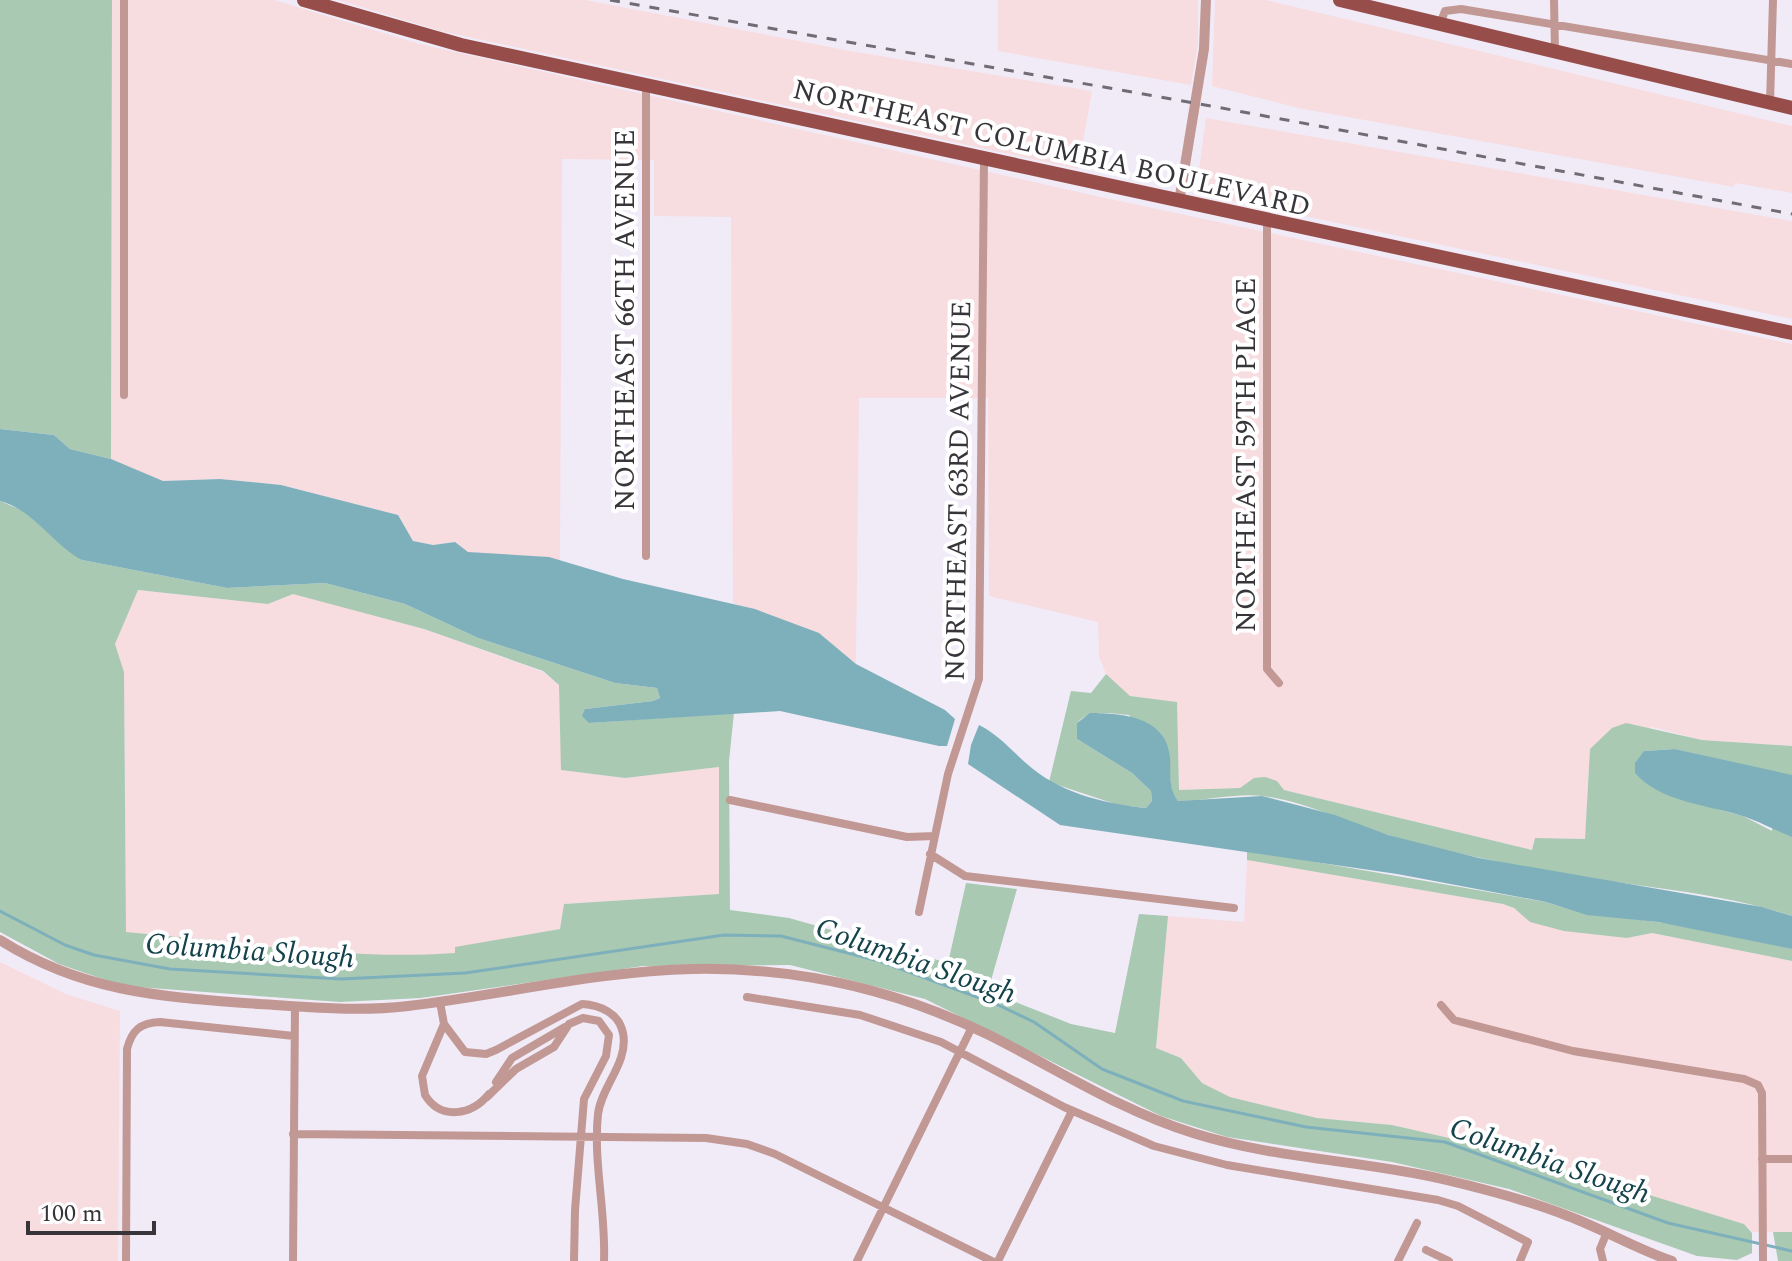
<svg xmlns="http://www.w3.org/2000/svg" width="1792" height="1261" font-family="Spectral,serif">
<style>
.industrial{fill:#f7dce0}
.green{fill:#a9c9b3;fill-rule:evenodd}
.water{fill:#7eb0bb}
.lines{fill:none;stroke-linecap:round;stroke-linejoin:round}
.stream{stroke:#7eb0bb;stroke-width:3}
.minor{stroke:#c29894;stroke-width:8}
.tertiary{stroke:#c29894;stroke-width:10}
.primary{stroke:#974e4b;stroke-width:14}
.rail{stroke:#706c74;stroke-width:3;stroke-dasharray:10 10;stroke-linecap:butt}
.labels{text-anchor:middle;stroke-width:8;stroke-linejoin:round;paint-order:stroke}
.street-label{font-size:28px;fill:#38353a;stroke:#fff}
.water-label{font-size:30px;font-style:italic;fill:#15434c;stroke:#fff}
</style>
<rect width="100%" height="100%" fill="#f1ebf8"/>
<path class="industrial" d="M112,0H274L420,44L1096,196L1792,344V746L1702,740L1652,727L1590,749L1585,839L1535,838L1532,850L1284,790L1277,781L1254,778L1240,788L1179,790L1177,702L1130,696L1117,688L1106,674L1099,656L1098,622L989,596L988,398H859L856,664L819,633L733,603L731,217L654,216V160L562,159L560,561L468,552L455,542L433,545L413,541L398,515L281,485L220,479L163,481L137,473L111,459Z
M338,0H585L856,52L1092,91L1078,169L441,31Z
M998,0H1198V44L1191,85L998,51Z
M1215,0H1266L1792,126V193L1735,183L1734,187L1298,108L1212,86Z
M1206,118L1792,221V319L1196,193Z
M137,590L268,604L293,593L424,629L543,672L559,685L562,770L625,778L719,767V894L564,904L560,929L456,947V953L406,957L338,954L126,932L124,672L115,644Z
M1247,860L1503,904L1514,908L1530,922L1627,938L1652,933L1792,961V1232H1752L1744,1224L1506,1151L1392,1125L1317,1118L1230,1097L1202,1083L1181,1058L1156,1048L1168,916L1244,922Z
M0,962L66,994L120,1011L118,1261H0Z"/>
<path class="green" d="M0,0H112L111,459L70,449L54,435L0,429Z
M0,501L26,512L82,560L227,588L325,583L405,604L478,638L615,683L657,688L660,698L653,701L585,709L589,723L734,713L729,761L730,910L789,918L948,963L966,883L1017,889L988,991L1071,1024L1115,1033L1139,914L1168,916L1156,1048L1181,1058L1202,1083L1230,1097L1317,1118L1392,1125L1506,1151L1744,1224L1752,1233V1253L1737,1260L1697,1256L1509,1189L1392,1162L1227,1137L1161,1116L925,999L790,965L643,966L421,998L340,1002L123,986L59,964L0,932ZM138,590L268,604L293,594L424,629L543,671L559,685L561,770L625,778L719,767V894L564,904L560,929L455,947V953C346,961 235,941 126,932L124,672L115,644Z
M1106,674L1130,696L1177,702L1179,790L1240,788L1254,778L1265,777L1277,781L1284,790L1532,850L1535,838L1585,839L1590,749L1612,728L1626,723L1702,740L1792,746V916C1706,888 1616,886 1528,868C1482,858 1436,849 1391,836C1348,824 1309,802 1263,796C1235,793 1206,801 1178,801L1172,793L1170,777L1129,715C1112,714 1090,708 1077,723V739L1132,773L1151,791L1152,801L1146,808L1118,805L1049,782L1071,691L1091,693ZM1675,749L1773,772L1772,831L1743,816L1720,810L1644,751Z
M1247,850L1546,902C1588,916 1614,916 1657,922C1702,928 1747,939 1792,949V961L1652,933L1627,938L1564,931L1530,922L1514,908L1503,904L1247,860Z
M1773,1232H1792V1261H1778Z"/>
<path class="water" d="M0,429L54,435L70,449L111,459L163,481L220,479L281,485L398,515L413,541L433,545L455,542L468,552L549,557L623,579L755,609L819,633L856,664L945,710L955,719L947,746H939L780,711L589,723L582,716L585,709L653,701L660,698L657,688L615,683L478,638L405,604L325,583L227,588L82,560C52,544 34,510 0,501Z
M1090,713C1123,713 1167,717 1170,758C1171,774 1168,788 1178,801L1262,796L1335,815L1388,835L1479,858L1762,907L1792,916V949L1658,922L1587,915L1546,902L1397,874L1060,825L968,764L971,745L979,725C1001,736 1014,754 1033,769C1064,794 1107,804 1146,808L1152,801L1151,791L1132,773L1077,739V723Z
M1675,749L1792,775V837C1774,830 1757,820 1739,815C1704,804 1661,802 1635,773V763L1644,751Z"/>
<g class="lines">
<path class="stream" d="M0,911L65,945L94,955L170,969L341,979L465,973L724,935L781,936L879,961L996,1004L1034,1022L1102,1069L1183,1101L1306,1127L1445,1142L1668,1223L1792,1251"/>
<path class="minor" d="M1554,0L1555,52
M1440,24L1445,11L1461,9L1792,64
M1770,103L1773,0
M1267,222V669L1279,683
M124,395V0
M646,556V85
M730,800L907,837L935,836
M930,854L965,876L1234,908
M919,912L948,774L979,679L984,159
M747,997L860,1015L941,1042L1064,1107L1154,1146L1227,1165L1438,1200L1458,1206L1528,1242L1520,1261
M440,1002L444,1024L422,1076L425,1095C441,1121 472,1115 489,1094
M1441,1005L1454,1020L1573,1051L1744,1079L1758,1085L1762,1093L1763,1261
M444,1024L465,1052L486,1054L496,1050L582,1004C600,1005 619,1013 623,1033C629,1062 601,1087 598,1114C593,1162 606,1212 604,1261
M496,1082L512,1058L565,1027
M487,1097L516,1069L554,1047L569,1024L583,1018L599,1021L609,1035L606,1056L584,1099L575,1210L574,1261
M293,1134L706,1138L747,1144L775,1154L992,1261
M1762,1159H1792
M1426,1250L1449,1261
M126,1261L127,1049C132,1030 140,1023 160,1022L294,1036
M293,1261L295,1006
M857,1261L972,1027
M998,1261L1072,1111
M1398,1261L1417,1223
M1603,1261L1600,1249L1607,1232"/>
<path class="tertiary" d="M1179,202L1204,49L1206,0
M0,940C84,993 164,997 259,1004C309,1007 358,1012 408,1006C502,995 598,971 693,969C796,967 897,990 989,1035C1057,1069 1119,1110 1193,1133C1275,1159 1360,1160 1442,1179C1485,1189 1527,1200 1568,1216C1603,1229 1636,1249 1672,1261"/>
<path class="primary" d="M304,0L461,45L1792,333
M1340,0L1792,108"/>
<path class="rail" d="M610,0L1211,106L1792,214"/>
</g>
<g class="labels">
<g class="street-label">
<text transform="translate(1052 147) rotate(13)" y="10">NORTHEAST COLUMBIA BOULEVARD</text>
<text transform="translate(624 320) rotate(-90)" y="10">NORTHEAST 66TH AVENUE</text>
<text transform="translate(1245 455) rotate(-90)" y="10">NORTHEAST 59TH PLACE</text>
<text transform="translate(957 491) rotate(-89)" y="10">NORTHEAST 63RD AVENUE</text>
</g>
<g class="water-label">
<text transform="translate(250 950) rotate(4)" y="10">Columbia Slough</text>
<text transform="translate(916 960) rotate(19)" y="10">Columbia Slough</text>
<text transform="translate(1550 1160) rotate(19)" y="10">Columbia Slough</text>
</g>
</g>
<path d="M28 1221v12h126v-12" fill="none" stroke="#38353a" stroke-width="4"/>
<text x="40" y="1221" font-size="24" fill="#38353a" stroke="#ffffff" stroke-width="6" paint-order="stroke">100 m</text>
</svg>
